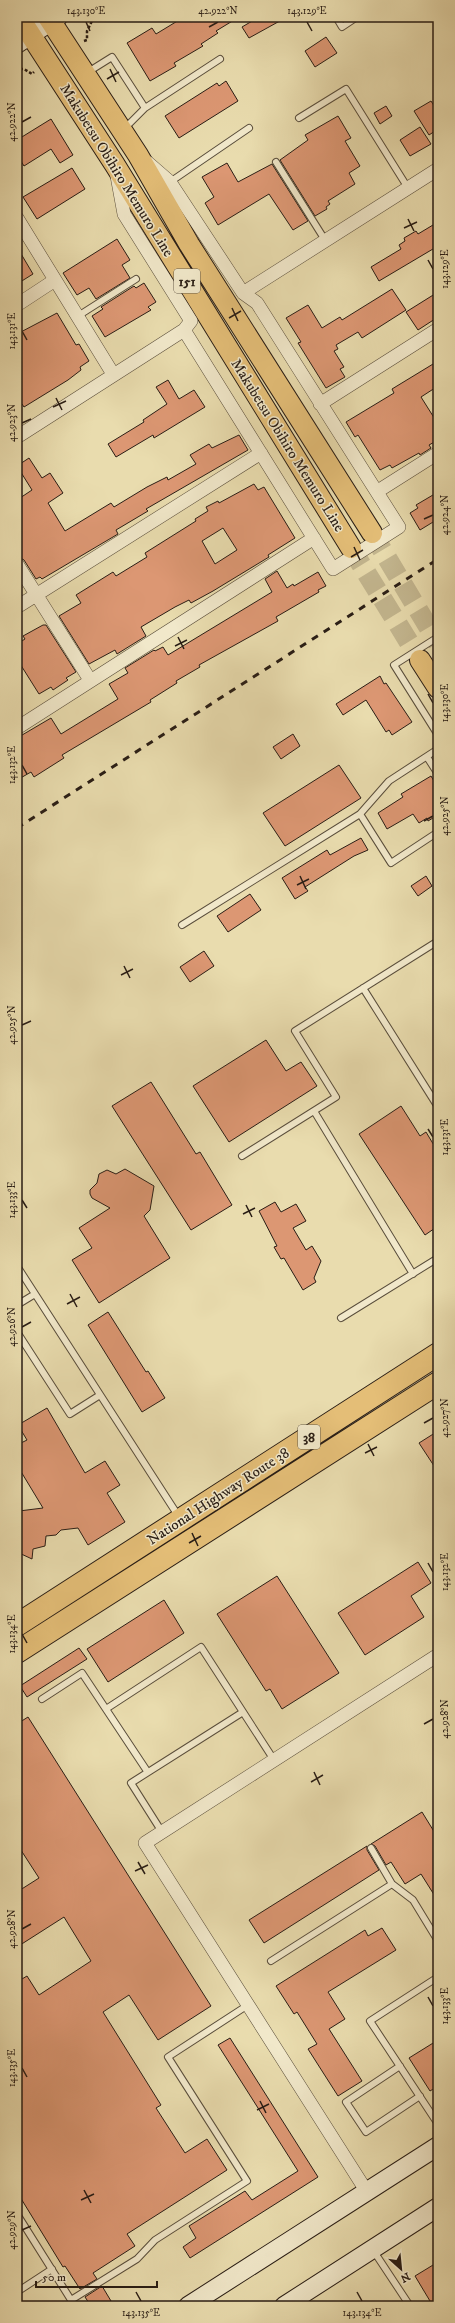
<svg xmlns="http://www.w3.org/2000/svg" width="455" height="2323" font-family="'IM FELL DW Pica',serif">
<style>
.building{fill:#dc9773;stroke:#291d15;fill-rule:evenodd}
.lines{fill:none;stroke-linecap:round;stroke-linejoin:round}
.primary-tunnel{stroke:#c3b68f;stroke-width:20;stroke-dasharray:20 10;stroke-linecap:butt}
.lane-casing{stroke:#594d3b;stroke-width:8}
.street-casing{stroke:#594d3b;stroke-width:14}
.secondary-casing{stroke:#291d15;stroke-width:20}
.primary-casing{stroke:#291d15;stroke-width:22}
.highway-casing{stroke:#291d15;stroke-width:24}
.path{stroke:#291d15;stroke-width:2.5;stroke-dasharray:3 2;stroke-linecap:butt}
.lane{stroke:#f1e8ca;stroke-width:6}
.street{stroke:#f1e8ca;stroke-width:13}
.secondary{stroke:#f1e8ca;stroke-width:18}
.primary{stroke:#e4be77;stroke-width:20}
.highway{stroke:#e4be77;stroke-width:22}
.rail{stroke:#291d15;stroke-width:3;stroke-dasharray:7 7;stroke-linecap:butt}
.ticks{fill:none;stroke:#291d15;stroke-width:1.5}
.labels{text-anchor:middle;stroke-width:3;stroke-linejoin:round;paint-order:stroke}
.shield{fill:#f1e8ca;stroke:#655a4b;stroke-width:1}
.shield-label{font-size:14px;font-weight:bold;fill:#291d15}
.street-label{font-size:15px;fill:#291d15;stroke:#f1e8ca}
.neatline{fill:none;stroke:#291d15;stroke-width:1.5}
.ticks-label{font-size:10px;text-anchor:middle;fill:#291d15}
</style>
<rect width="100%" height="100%" fill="#e9dcae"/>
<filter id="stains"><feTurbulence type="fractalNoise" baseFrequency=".005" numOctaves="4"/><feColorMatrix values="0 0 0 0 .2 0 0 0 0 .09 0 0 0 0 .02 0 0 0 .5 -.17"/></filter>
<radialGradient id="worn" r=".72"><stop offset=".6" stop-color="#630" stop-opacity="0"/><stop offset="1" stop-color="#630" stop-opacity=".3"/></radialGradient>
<path class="building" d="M184,17H239L216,31L218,33L201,44L203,46L174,63L176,66L150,81L127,43L152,28L156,34Z
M259,17H287L249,38L242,27Z
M326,37L337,53L315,67L305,51Z
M226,81L238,101L179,138L165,116L217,83L219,86Z
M431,101L438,112V129L429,135L414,111Z
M386,106L392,116L380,124L374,113Z
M338,116L351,138L345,141L360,166L349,173L355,184L328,201L330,204L326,207L327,209L315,216L280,160L308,140L305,135Z
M51,119L73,155L60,163L51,149L24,166L17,155V140Z
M420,127L431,144L410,156L400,140Z
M227,163L238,182L272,164L308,221L293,230L269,194L218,225L205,203L214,197L202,177Z
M72,168L85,189L37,219L23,197Z
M438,222V246L379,281L371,267L401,249L399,245L405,241L404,238L416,231L418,234Z
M117,239L130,260L122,265L130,278L96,299L89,288L77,295L63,273Z
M17,247L33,274L17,284Z
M144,283L156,302L148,307L151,310L105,337L92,316L103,309L101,307L134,286L136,288Z
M392,289L406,310L362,338L358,332L336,345L338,349L334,351L344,367L340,369L345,377L326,388L298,343L301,342L286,318L308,305L322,328L340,317L342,320Z
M438,292V317L418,330L406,312Z
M57,313L76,345L79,344L89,361L80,367L81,370L68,380L24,407L22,404L17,407V334Z
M438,361V386L421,397L438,424V440L429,445L431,448L420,455L419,453L392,468L390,465L380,470L358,435L355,437L346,422L394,393L392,389Z
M168,380L179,399L194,390L205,407L154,438L153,435L116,457L108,444L144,422L143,420L167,404L156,387Z
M239,435L248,450L146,509L148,511L116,530L118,534L42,579L40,577L36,579L24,560L17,556V500L32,490L17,466L29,458L42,478L50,473L63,493L48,503L65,531L111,503L114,507L147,487L167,477L168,480L196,464L190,455L209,444L212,448Z
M254,484L258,490L264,487L295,538L268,555L269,557L213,591L191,603L189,600L175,607L141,627L146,636L117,654L115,650L89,664L59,616L81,603L76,595L113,572L116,576L147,557L145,553L196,521L195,519L208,511L206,507L218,501L219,503ZM223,528L237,550L215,564L202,541Z
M438,492V519L420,530L410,513L418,508L416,505Z
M277,571L287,588L293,584L294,586L318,572L326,586L318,590L319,592L276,617L278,621L199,665L200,667L176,681L177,683L150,700L151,702L62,755L64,758L34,777L31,772L17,780V738L51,718L61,734L118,699L109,684L128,673L125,668L154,650L155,651L163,647L168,655L272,592L265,579Z
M17,579L22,588L17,591Z
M43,625H46L76,672L66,678L68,680L53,690L51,687L39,694L17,659V644L25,639L23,636Z
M380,676L384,684L386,683L412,722L392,735L389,730L386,732L366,700L343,715L336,704Z
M293,734L300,746L281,759L273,747Z
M339,765L361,798L285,846L263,813Z
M431,776L438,788V815L428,821L427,818L419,823L413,814L387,829L378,813L403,797L401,794Z
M361,838L368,850L354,856L305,887L308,891L295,899L282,878L327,850L330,855Z
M426,876L432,886L418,896L411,886Z
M250,894L261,910L228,932L217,916Z
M204,951L214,966L190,982L180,967Z
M266,1040L286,1071L301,1062L317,1086L229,1142L193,1086Z
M151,1082L196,1154L200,1152L232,1205L191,1230L112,1106Z
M401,1106L420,1136L426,1132L438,1152V1226L425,1235L359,1134Z
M125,1169L154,1186L150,1210L144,1216L170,1258L99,1303L72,1260L92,1248L79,1228L110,1208L92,1198L90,1194V1190L97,1183L99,1174L107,1170L116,1174Z
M275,1202L281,1212L296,1204L306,1221L293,1228L306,1250L312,1246L321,1261L314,1278L316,1282L303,1290L284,1258L281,1259L274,1247L277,1246L259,1211Z
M108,1312L146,1372L148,1371L165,1398L142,1412L88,1325Z
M47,1408L85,1473L105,1461L120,1485L107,1493L125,1522L88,1545L78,1528L61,1530L56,1535L46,1536L45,1546L33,1549L32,1559L17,1552L19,1511L43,1508L17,1465V1445L27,1440L18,1425Z
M438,1431V1472L419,1443Z
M418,1562L431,1583L411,1596L424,1617L365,1655L338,1613Z
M277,1576L339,1673L282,1709L270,1689L266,1691L217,1614Z
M164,1600L184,1633L108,1682L87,1649Z
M79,1648L87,1659L27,1697L20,1686Z
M28,1717L211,2006L158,2040L129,1995L103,2012L161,2105L156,2108L185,2153L207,2139L227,2170L127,2234L135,2246L93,2273L97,2279L80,2289L65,2266L63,2267L17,2192V1982L27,1976L39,1995L91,1961L64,1917L17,1947V1892L39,1878L17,1844V1724Z
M422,1812L438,1838V1901L421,1874L405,1884L391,1862L386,1865L375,1846L371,1844Z
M367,1846V1850L379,1870L264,1943L249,1920Z
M382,1928L396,1950L328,1992L345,2019L329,2029L362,2081L338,2096L308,2049L317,2044L297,2012L294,2014L276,1986L365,1930L368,1936Z
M230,2038L318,2177L190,2258L183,2247L196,2238L189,2226L245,2191L252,2200L298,2171L218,2045Z
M438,2040V2086L430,2091L409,2058Z
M438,2262V2306H433L415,2276Z
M102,2286L114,2306H91L85,2297Z"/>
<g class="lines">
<path class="primary-tunnel" d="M372,533L438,643
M351,548L420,660"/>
<defs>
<path id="lane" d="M336,17L342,27L357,17
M88,72L112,57L145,108L220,59
M299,118L346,89L408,188
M125,128L145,108
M276,162L325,240
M170,182L249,128
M78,316L136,279
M438,637L394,665L438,735
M427,757L438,774
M360,814L391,863L438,832
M182,925L360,814L389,781L438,749
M363,988L438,1107
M314,1111L413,1274
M242,1156L336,1097L295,1031L438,941
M17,1266L179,1517
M17,1305L35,1294
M341,1318L438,1258
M17,1332L70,1414L100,1395
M42,1699L82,1673L147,1771
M106,1709L201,1647L243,1712
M162,1832L131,1783L243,1712L274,1760
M371,1848L392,1884
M271,1961L392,1884L413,1900L438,1941
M438,1977L370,2021L438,2124
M400,2066L346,2102L366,2132L420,2096
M17,2214L71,2300L137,2259L155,2240L247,2181L168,2057L248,2005
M373,2250L410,2306
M17,2292L52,2269"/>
<path id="street" d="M117,176L124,214L191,321L184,330L333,569L399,527L257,303L243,293L170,182L147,162
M17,218L113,374
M243,293L438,169
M17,305L55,280
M320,404L438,329
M17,437L184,330
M378,491L438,453
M17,564L90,680
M17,607L261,453
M17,728L314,538
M367,2192L145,1843L438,1655"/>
<path id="secondary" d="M17,44L58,17
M188,2306L438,2146
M284,2306L438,2207"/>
<path id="primary" d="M19,17L115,165L351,548
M48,17L138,155L189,244L372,533
M420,660L438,688"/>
<path id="highway" d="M17,1625L438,1354
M17,1652L438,1383"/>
</defs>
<use href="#lane" class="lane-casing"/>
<use href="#street" class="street-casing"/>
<use href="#secondary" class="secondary-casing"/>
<use href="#primary" class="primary-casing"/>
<use href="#highway" class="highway-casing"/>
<path class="path" d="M84,41L87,40V31L93,19L91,17
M17,65L20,69H24L32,74L34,72"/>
<use href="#lane" class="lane"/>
<use href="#street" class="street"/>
<use href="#secondary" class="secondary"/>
<use href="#primary" class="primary"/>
<use href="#highway" class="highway"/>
<path class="rail" d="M17,828L438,559"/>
</g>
<path class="ticks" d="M86,22L90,31M307,22L312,31M209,27L218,22M110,69L116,82M107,79L119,72M22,122L31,117M408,219L414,231M404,228L417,222M428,260L433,269M232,308L238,321M229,318L241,311M22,331L27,340M56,398L62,410M53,407L66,401M22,423L31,419M424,519L433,515M354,547L360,560M351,557L363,550M178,637L184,649M175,646L187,640M428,694L433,703M22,765L27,774M424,821L433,816M300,876L306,889M297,885L309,879M124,966L130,978M121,975L133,969M22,1025L31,1021M428,1129L433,1137M22,1200L27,1208M246,1205L252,1217M243,1214L255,1208M70,1294L77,1307M67,1304L80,1297M22,1327L31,1322M424,1423L433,1418M368,1444L374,1456M365,1453L377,1447M192,1533L198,1546M189,1543L201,1536M428,1563L433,1572M22,1634L27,1643M424,1724L433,1719M314,1772L320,1785M311,1782L323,1775M138,1862L145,1874M135,1871L148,1865M22,1929L31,1924M428,1997L433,2006M22,2068L27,2077M260,2101L266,2113M257,2110L269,2104M84,2190L91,2203M81,2200L94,2194M22,2230L31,2226M136,2292L141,2301M357,2292L362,2301"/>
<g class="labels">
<g class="shield">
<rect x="174" y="269" width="26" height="24" rx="3"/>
<rect x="298" y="1425" width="22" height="24" rx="3"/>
</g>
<g class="shield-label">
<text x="187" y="286">151</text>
<text x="309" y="1442">38</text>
</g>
<g class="street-label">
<text transform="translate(117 170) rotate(58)" y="5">Makubetsu Obihiro Memuro Line</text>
<text transform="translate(288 445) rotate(58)" y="5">Makubetsu Obihiro Memuro Line</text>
<text transform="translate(218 1496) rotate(-33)" y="5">National Highway Route 38</text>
</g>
</g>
<rect width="455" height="2323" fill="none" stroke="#e9dcae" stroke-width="44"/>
<g transform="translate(401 2269) rotate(153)" stroke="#f1e8ca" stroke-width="3" paint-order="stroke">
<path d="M0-3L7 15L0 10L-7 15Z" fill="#291d15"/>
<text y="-6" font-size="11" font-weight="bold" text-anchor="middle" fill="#291d15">N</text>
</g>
<path d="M36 2281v6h121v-6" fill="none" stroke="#291d15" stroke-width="2"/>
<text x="42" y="2281" font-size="12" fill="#291d15" stroke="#f1e8ca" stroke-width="3" paint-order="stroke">50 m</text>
<rect x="22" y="22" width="411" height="2279" class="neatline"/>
<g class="ticks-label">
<text x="86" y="14">143.130°E</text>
<text x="218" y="14">42.922°N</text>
<text x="307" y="14">143.129°E</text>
<text transform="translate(11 122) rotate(-90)" y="4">42.922°N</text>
<text transform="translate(444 269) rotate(-90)" y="4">143.129°E</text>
<text transform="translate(11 331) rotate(-90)" y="4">143.131°E</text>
<text transform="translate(11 423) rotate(-90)" y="4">42.923°N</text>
<text transform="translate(444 515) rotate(-90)" y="4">42.924°N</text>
<text transform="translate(444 703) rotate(-90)" y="4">143.130°E</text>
<text transform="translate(11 765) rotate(-90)" y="4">143.132°E</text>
<text transform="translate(444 816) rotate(-90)" y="4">42.925°N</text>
<text transform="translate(11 1025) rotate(-90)" y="4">42.925°N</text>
<text transform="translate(444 1137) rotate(-90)" y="4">143.131°E</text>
<text transform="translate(11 1200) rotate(-90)" y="4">143.133°E</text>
<text transform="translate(11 1327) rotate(-90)" y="4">42.926°N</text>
<text transform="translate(444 1418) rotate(-90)" y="4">42.927°N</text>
<text transform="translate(444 1572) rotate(-90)" y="4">143.132°E</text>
<text transform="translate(11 1634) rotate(-90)" y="4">143.134°E</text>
<text transform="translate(444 1719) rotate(-90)" y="4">42.928°N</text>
<text transform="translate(11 1929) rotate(-90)" y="4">42.928°N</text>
<text transform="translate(444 2006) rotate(-90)" y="4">143.133°E</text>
<text transform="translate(11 2068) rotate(-90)" y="4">143.135°E</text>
<text transform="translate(11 2230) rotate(-90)" y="4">42.929°N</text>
<text x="141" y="2316">143.135°E</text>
<text x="362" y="2316">143.134°E</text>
</g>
<rect width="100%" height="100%" filter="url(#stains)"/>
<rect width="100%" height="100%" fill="url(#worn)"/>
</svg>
